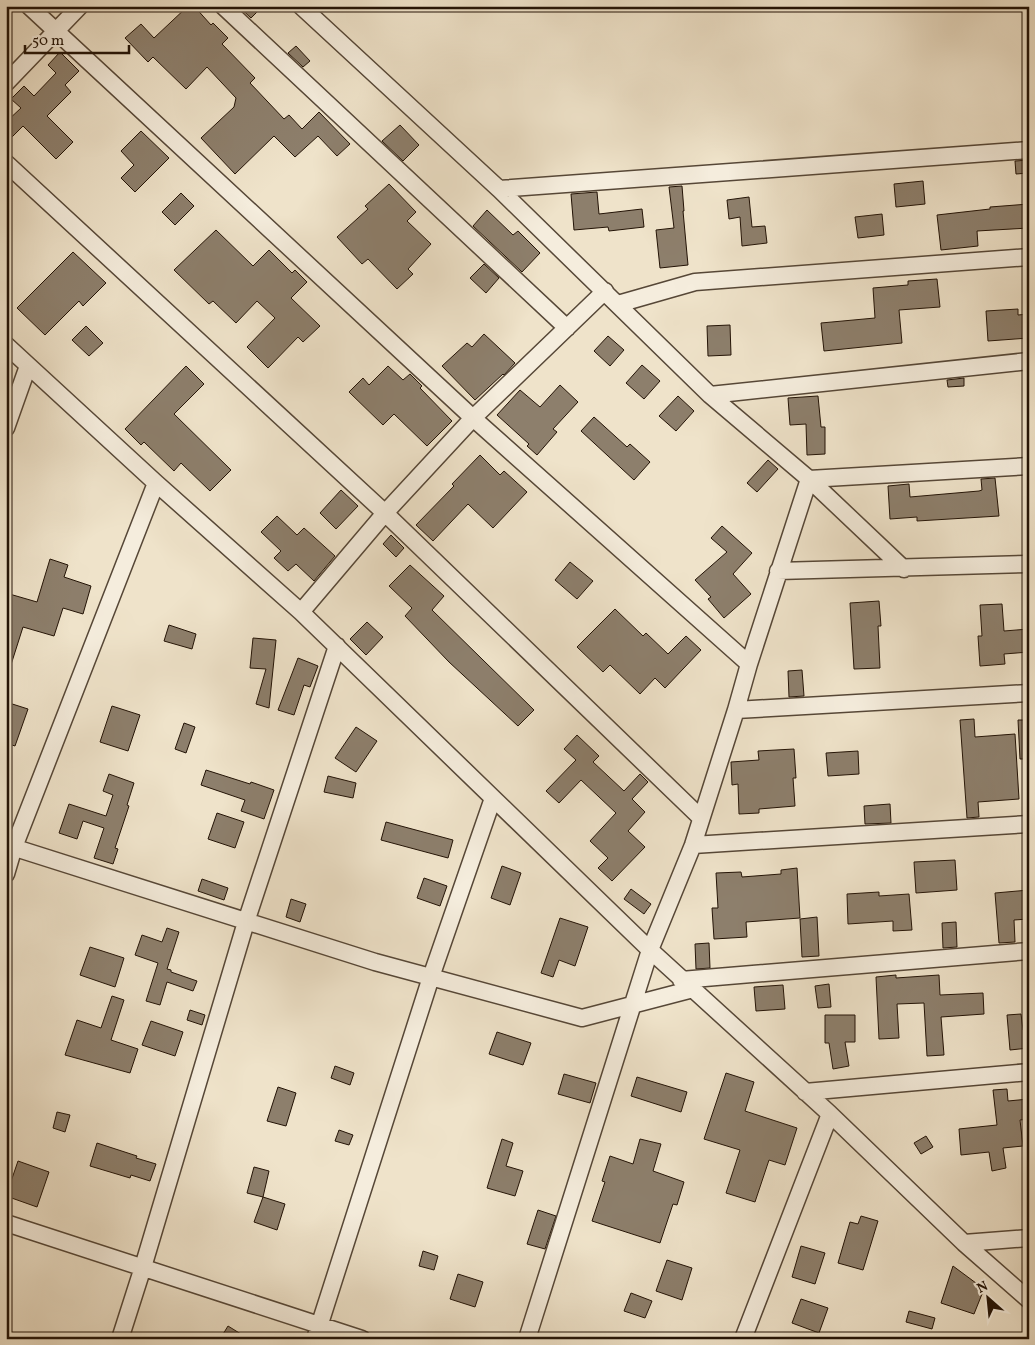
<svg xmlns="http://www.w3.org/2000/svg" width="1035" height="1345" font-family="Vollkorn,serif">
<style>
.building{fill:#8d7f6c;stroke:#231306}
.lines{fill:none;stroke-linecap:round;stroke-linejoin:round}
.minor-casing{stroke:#564737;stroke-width:19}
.minor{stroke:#f5eddd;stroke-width:16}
</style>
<rect width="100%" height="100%" fill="#efe3ca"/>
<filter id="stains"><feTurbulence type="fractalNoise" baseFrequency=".004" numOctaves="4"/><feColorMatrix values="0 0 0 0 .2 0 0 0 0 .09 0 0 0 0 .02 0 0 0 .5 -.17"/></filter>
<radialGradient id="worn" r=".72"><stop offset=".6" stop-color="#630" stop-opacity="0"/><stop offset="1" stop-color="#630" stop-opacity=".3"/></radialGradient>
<path class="building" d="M188,6H194L211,25L213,23L228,38L222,44L255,78L250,83L284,119L289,115L302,129L319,112L350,144L337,156L318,136L295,157L274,136L235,174L201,138L234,107L236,98L207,67L186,89L153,57L148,62L125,38L141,24L154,38Z
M238,6H263L251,18Z
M296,46L310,61L303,67L288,53Z
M60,52L79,71L65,85L71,92L47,116L73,142L56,159L23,126L12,137L6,132V122L21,108L11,99L24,86L34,96L56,73L48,65Z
M400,125L419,145L403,161L382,141Z
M141,131L169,158L135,192L121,178L134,165L121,151Z
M1029,160V173L1016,174L1015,161Z
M923,181L925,204L896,207L894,184Z
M389,184L416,212L407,221L431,244L408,269L413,274L397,289L368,259L362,264L337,237L368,209L365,206Z
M682,186L684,211H683L688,265L660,268L656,230L674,228L669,187Z
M597,192L599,214L642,209L644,227L609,231L608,227L574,230L571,194Z
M181,193L194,206L175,225L162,212Z
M749,197L752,227L765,226L767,243L742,246L740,217L729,219L727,200Z
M1029,204V228L977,231L978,246L941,250L937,215L990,209V207Z
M487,210L513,235L518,231L540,253L522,272L473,226Z
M882,214L884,235L858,238L855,217Z
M216,230L253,266L269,250L292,273L295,270L307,282L291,298L320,326L303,342L298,337L268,368L247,347L275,318L257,301L236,323L213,301L209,304L174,270Z
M73,252L106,283L83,306L79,301L45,335L17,308Z
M484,264L499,278L486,293L470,278Z
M937,279L940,307L899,310L902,343L824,351L821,323L875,318L873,288L908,285V281Z
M1018,309V315L1029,314V338L988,341L986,311Z
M730,325L731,355L708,356L707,326Z
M86,326L103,343L89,356L72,340Z
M484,334L515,363L504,375L503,374L475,400L442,366L467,343L472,347Z
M608,336L624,350L610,366L594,351Z
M642,365L660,381L644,399L626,383Z
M186,366L204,384L174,414L231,470L210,491L181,463L174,471L144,442L141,445L125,429Z
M388,366L403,380L410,374L422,386L420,388L452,421L427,446L394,414L383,425L349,392L363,378L369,385Z
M964,378V386L948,387L947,380Z
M560,385L578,402L553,429L557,432L537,455L527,446L529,444L497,415L520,390L540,407Z
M678,396L694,411L676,431L659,416Z
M818,396L821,427H825V454L807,455L806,424L790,425L788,398Z
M594,417L627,447L630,444L650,462L634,480L581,431Z
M480,455L500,475L504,471L527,492L493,528L468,504L433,541L416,525L454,486L452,484Z
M768,460L778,469L757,492L747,483Z
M995,478L999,516L917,521V517L890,519L888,486L909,484L910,497L979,491L982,490L981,479Z
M341,490L358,506L336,529L320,513Z
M277,516L297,535L304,528L335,556L314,581L296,564L288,571L274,558L281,551L261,532Z
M722,526L752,553L733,574L751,594L724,618L708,599L711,597L695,580L727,552L711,538Z
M391,535L404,548L396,557L383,544Z
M50,559L68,565L64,577L91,586L83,614L63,608L54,636L23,627L9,671H6V593L37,602Z
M570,562L593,581L577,599L555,580Z
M410,565L444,596L432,610L534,710L518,726L449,662L405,616L412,608L389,586Z
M879,601L881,626H878L880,668L854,669L850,603Z
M1002,604L1004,631L1029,629V652L1004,654L1005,664L980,666L978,636H982L980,605Z
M615,609L643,636L646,633L668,654L686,636L701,650L665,688L655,678L640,694L610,665L603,672L577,647Z
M367,622L383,637L366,655L350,639Z
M169,625L196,634L192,649L164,641Z
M253,638L276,640L269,708L256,704L266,669L250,668Z
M298,658L318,666L310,687L304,685L294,715L278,710Z
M802,670L804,696L789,697L788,671Z
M6,702L28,709L15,746L6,743Z
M112,706L140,715L128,751L100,742Z
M974,719L975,737L1015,734L1019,799L978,802L979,817L967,818L960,720Z
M1018,720H1029V759H1020Z
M184,723L195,727L186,753L175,749Z
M356,727L377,741L356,772L335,758Z
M577,735L599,756L593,762L624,791L640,774L648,782L632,799L645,812L628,831L645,847L612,881L598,868L608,858L590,841L616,813L581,780L559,803L546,791L576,760L564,749Z
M794,749L796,778H793L795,806L759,809V813L739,814L738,784L732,785L731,762L759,760L758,751Z
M858,751L859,774L828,776L826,753Z
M206,770L250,784L251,782L274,790L264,819L241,811L245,800L201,785Z
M109,774L134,783L127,805L129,806L115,848L118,849L113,864L94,858L104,828L83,821L77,839L59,833L69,804L106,816L113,795L103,791Z
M328,776L356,783L353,798L324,792Z
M890,804L891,823L865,824L864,806Z
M217,813L244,822L235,848L208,839Z
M386,822L453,840L448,858L381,840Z
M955,860L957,890L916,893L914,862Z
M502,866L521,873L510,905L491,898Z
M797,868L800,918L746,922L747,937L714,939L712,908H718L716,873L741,872L742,877L781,874V870Z
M424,878L447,886L440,906L417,898Z
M202,879L228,888L224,900L198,891Z
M631,889L651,904L644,914L624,899Z
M1029,890V919L1014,920L1015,942L999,943L995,893Z
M879,892V896L909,894L912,930L893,931V921L848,924L847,894Z
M291,899L306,904L300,922L286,917Z
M817,917L819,956L802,957L800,919Z
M560,918L588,927L575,966L559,960L553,977L541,973Z
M956,922L957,947L943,948L942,923Z
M167,928L179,932L167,969L171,970V972L197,981L193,991L167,982L160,1005L146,1001L158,963L135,955L142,935L162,942Z
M709,943L710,968L696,969L695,944Z
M90,947L124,958L115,987L80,975Z
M896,975V978L939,975L940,995L983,993L984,1014L941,1017L944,1055L927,1056L924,1003L897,1004L899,1038L879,1039L876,977Z
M829,984L831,1007L818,1008L815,986Z
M783,985L785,1009L756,1011L754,987Z
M112,996L124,1000L111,1040L138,1049L130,1073L65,1055L77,1020L101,1028Z
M190,1010L205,1015L202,1025L187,1020Z
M1021,1014L1023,1030L1029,1029V1048L1010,1050L1007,1015Z
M825,1015H855V1042H845L849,1066L833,1069L829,1043H825Z
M151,1021L183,1032L175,1056L142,1045Z
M497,1032L531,1043L523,1065L489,1054Z
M335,1066L354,1073L350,1085L331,1078Z
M726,1073L754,1082L745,1111L797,1128L785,1165L769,1160L755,1202L726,1193L740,1150L704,1139Z
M564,1074L596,1083L590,1103L558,1094Z
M637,1077L687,1092L681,1112L631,1096Z
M278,1087L296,1093L286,1126L267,1121Z
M1007,1089L1008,1101L1029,1099V1119L1020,1120L1023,1146L1003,1148L1006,1168L992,1171L989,1152L961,1155L959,1129L997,1125L993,1090Z
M57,1112L70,1115L65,1132L53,1128Z
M339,1130L353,1135L349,1145L335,1141Z
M926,1136L933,1147L921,1154L914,1143Z
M502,1139L513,1143L506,1166L523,1171L515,1196L487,1188Z
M640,1139L661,1144L653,1171L684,1182L677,1205L673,1204L660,1243L592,1221L605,1182L602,1181L610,1156L633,1164Z
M97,1143L137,1156L136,1158L156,1164L150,1181L131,1175L130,1178L90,1166Z
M18,1161L49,1172L37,1207L6,1196Z
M254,1167L269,1171L263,1197L247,1193Z
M263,1197L285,1204L277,1230L254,1222Z
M538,1210L556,1216L545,1249L527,1244Z
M861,1216L878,1221L863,1270L838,1263L850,1222L858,1224Z
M801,1246L825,1253L815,1284L792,1277Z
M423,1251L438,1256L434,1270L419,1266Z
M667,1260L692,1268L682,1300L656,1291Z
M953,1266L984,1289L974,1314L941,1303Z
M458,1274L483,1282L475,1307L450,1299Z
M631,1293L652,1301L645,1318L624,1311Z
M801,1299L828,1308L819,1333L792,1323Z
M909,1311L935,1318L932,1329L906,1322Z
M228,1326L249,1339H220Z"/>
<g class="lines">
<defs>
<path id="minor" d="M29,6L473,418L749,664
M223,6L567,328
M301,6L499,189L710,395L809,479L904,569
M6,83L80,6
M6,163L385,513L701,818
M499,189L1029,150
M618,304L695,282L1029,257
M6,345L156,483L301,612L650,950L830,1114L964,1243L1029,1300
M710,395L1029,361
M6,428L28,366
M778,571L1029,564
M301,612L385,513L473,418L605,291
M736,710L1029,693
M6,845L375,962L582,1018L693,989
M693,845L1029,824
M6,874L14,847L156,483
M681,980L1029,951
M805,1092L1029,1072
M6,1223L362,1339
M964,1243L1029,1238
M120,1339L143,1267L246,922L337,646
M315,1339L431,977L493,798
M527,1339L650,950L693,845L736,710L749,664L809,479L1029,466
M743,1339L830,1114"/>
</defs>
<use href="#minor" class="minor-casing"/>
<use href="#minor" class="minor"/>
</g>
<rect width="1035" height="1345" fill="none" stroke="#efe3ca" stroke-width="25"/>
<rect x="8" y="8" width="1020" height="1330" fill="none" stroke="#231306" stroke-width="2.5"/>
<rect x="12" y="12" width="1010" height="1320" fill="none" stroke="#231306"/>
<g transform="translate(988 1298) rotate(333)" stroke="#f5eddd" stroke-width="4" paint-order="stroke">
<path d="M0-4L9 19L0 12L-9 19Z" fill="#231306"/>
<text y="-8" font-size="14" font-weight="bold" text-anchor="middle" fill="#231306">N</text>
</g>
<path d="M25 45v8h104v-8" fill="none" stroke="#231306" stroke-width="2.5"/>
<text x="32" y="45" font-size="15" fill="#231306" stroke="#f5eddd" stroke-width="4" paint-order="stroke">50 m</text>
<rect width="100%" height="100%" filter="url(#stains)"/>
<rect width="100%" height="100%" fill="url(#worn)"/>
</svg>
